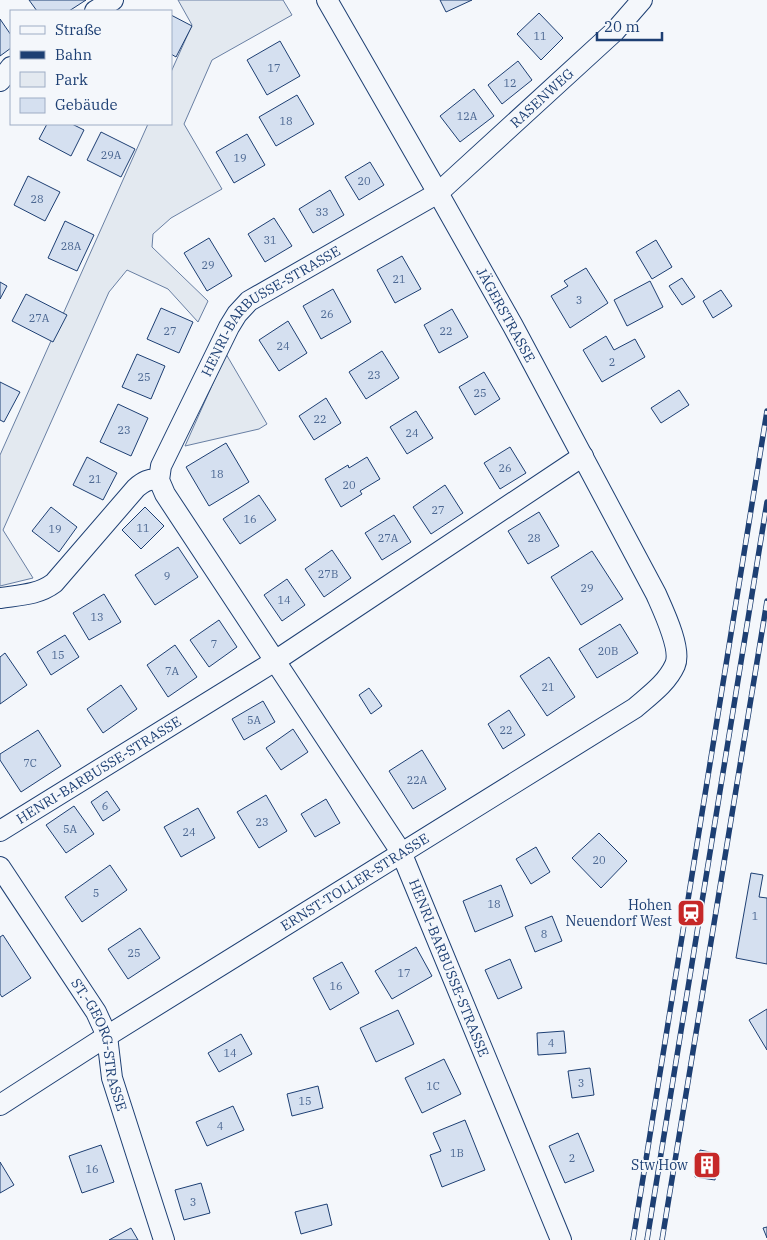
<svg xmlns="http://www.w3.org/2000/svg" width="767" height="1240" font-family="'IBM Plex Serif',serif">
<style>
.green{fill:#e3e9f0;stroke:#687fa3}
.building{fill:#d5e0f0;stroke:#1d3f73}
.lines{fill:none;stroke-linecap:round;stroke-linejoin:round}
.street-casing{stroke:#1d3f73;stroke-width:22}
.street{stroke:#f4f7fb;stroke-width:20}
.rail-casing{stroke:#1d3f73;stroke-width:5.5}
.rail{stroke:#f4f7fb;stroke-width:4;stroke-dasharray:11;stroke-linecap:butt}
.labels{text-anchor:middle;stroke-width:4;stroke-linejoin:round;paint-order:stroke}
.number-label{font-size:11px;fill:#4b6792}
.street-label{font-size:14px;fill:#1d3f73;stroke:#f4f7fb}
.poi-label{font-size:14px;fill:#1d3f73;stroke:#f4f7fb;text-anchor:end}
</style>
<rect width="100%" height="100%" fill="#f4f7fb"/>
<path class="green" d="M178,0H283L292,15L212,60L184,124L222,189L171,218L153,234L152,247L208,301L198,322L168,289L127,270L109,292L3,530L33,578L0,586V455L148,124H171V72L192,25Z
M226,354L267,424L259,429L185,446Z"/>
<path class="building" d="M29,0H86L69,11H37Z
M440,0H472L446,12Z
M539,13L563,38L541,60L517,34Z
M171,15L192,26L176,57L171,54Z
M0,19L11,35V48L0,56Z
M280,41L300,76L267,95L247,60Z
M518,61L532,80L502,104L488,85Z
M474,89L494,116L460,142L440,116Z
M297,95L314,124L276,146L259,117Z
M47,124H72L84,130L71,156L39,139Z
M101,132L135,149L121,177L87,160Z
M247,134L265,165L234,183L216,152Z
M370,162L384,185L359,200L345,177Z
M28,176L60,192L45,221L14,205Z
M330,190L344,215L313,233L299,209Z
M274,218L292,246L265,262L248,234Z
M65,221L94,235L77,271L48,258Z
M209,238L232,276L207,291L184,253Z
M656,240L672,267L652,279L636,252Z
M402,256L421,289L395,303L377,270Z
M586,268L608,303L570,328L551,296L568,286L564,281Z
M682,278L695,297L682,305L669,286Z
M650,281L663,307L627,326L614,300Z
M0,282L7,286L0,299Z
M333,289L351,322L321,339L303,306Z
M721,290L732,306L713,318L703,301Z
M26,294L67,315L53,342L12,321Z
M161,308L193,322L179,353L147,339Z
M452,309L468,337L439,353L424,325Z
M288,321L307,353L279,371L259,340Z
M606,336L614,350L635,339L645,357L602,382L583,350Z
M382,351L399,378L366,399L349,372Z
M137,354L165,366L151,399L122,387Z
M484,372L500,399L475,415L459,387Z
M0,382L20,392L4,422L0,420Z
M679,390L689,405L661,423L651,408Z
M326,398L341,423L314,440L299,416Z
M118,404L148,418L131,456L100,442Z
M416,411L433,438L407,454L390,427Z
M226,443L249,482L209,506L186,467Z
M510,447L526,473L500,489L484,463Z
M87,457L117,473L103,500L73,485Z
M367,457L380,479L360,491L362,494L341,507L325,479L348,465L349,468Z
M445,485L463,513L431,534L413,507Z
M259,495L276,520L240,544L223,519Z
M51,507L77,527L59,552L32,531Z
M145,507L164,526L141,549L122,530Z
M539,512L559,546L528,564L508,531Z
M394,515L411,542L382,560L365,533Z
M178,547L198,577L155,605L135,575Z
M332,550L351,578L324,597L305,569Z
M592,551L623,599L581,625L551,577Z
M287,579L305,605L282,621L264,595Z
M104,594L121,622L89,640L73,613Z
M219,620L237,647L209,667L190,640Z
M620,624L638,653L597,678L579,649Z
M65,635L79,657L51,675L37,652Z
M175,645L197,677L168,697L147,665Z
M5,653L27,685L0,704V657Z
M549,657L575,697L547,716L520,676Z
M121,685L137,709L103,733L87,709Z
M369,688L382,706L371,714L359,695Z
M263,701L275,722L244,740L232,719Z
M509,710L525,735L503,749L488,724Z
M293,729L308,752L281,770L266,748Z
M38,730L61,766L21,792L0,760V754Z
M422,750L446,789L413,809L389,771Z
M107,791L120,810L103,821L91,802Z
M266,795L287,831L259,848L237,812Z
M326,799L340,823L315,837L301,814Z
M74,806L94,834L66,853L46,825Z
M198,808L215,838L181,857L164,827Z
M599,833L627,861L601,888L572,858Z
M536,847L550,872L531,884L516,859Z
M110,865L127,890L82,922L65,897Z
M751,873L763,875L759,897L767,898V964L736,958Z
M501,885L513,916L475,932L463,901Z
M552,916L562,941L535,952L525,927Z
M140,928L160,958L128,979L108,949Z
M3,935L31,978L2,997L0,994V937Z
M416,947L432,976L392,999L375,971Z
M510,959L522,988L498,999L485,970Z
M342,962L359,993L330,1010L313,978Z
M767,1009V1050L749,1020Z
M398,1010L414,1044L376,1062L360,1028Z
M564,1031L566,1053L538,1055L537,1033Z
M241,1034L252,1054L219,1072L208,1053Z
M444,1059L461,1094L422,1113L405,1078Z
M590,1068L594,1095L572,1098L568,1071Z
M318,1086L323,1108L292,1116L287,1094Z
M233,1106L244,1130L207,1146L196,1122Z
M465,1120L485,1170L442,1187L430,1155L441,1151L433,1133Z
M578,1133L594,1171L565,1183L549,1146Z
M101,1145L114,1182L82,1193L69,1156Z
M700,1150L719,1154L715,1180L695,1177Z
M0,1162L14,1185L0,1193Z
M201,1183L210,1213L184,1220L175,1190Z
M327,1204L332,1225L301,1234L295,1212Z
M767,1227V1238L763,1228Z
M131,1228L138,1240H109Z"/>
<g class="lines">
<defs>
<g id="street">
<path d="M95,11L113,0"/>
<path d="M0,81L11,67"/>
<path d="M0,598C20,595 38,595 54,583L136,488C143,482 149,478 159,480"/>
<path id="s1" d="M0,831L275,661L583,456"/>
<path id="s2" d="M0,867L96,1012L107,1036L112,1078L164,1240"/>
<path id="s3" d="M0,1105L107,1036L635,708C650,695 667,683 675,665C682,649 663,610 656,594L513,326L438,193L327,0"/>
<path id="s4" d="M561,1240L401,852L165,494L159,480L161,466L229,327L237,314L249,301L438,193L615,31L642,0"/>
</g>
</defs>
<use href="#street" class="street-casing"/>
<use href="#street" class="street"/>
<defs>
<path id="rail" d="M633,1240L767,411
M647,1240L767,502
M662,1240L767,601"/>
</defs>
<use href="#rail" class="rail-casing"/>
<use href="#rail" class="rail"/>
</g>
<defs>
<symbol id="station-square" viewBox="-11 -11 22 22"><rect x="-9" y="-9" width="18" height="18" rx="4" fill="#c62828" stroke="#f4f7fb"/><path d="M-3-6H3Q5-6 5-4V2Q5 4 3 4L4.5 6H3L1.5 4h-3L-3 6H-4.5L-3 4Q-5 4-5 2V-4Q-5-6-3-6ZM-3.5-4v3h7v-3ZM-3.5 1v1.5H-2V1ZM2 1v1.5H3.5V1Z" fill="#fff"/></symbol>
<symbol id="building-square" viewBox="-11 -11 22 22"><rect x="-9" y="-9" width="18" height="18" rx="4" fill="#c62828" stroke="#f4f7fb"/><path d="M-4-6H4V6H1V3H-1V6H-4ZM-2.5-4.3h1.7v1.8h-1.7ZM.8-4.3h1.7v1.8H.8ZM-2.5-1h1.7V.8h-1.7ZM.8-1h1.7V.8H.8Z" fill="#fff"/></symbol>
</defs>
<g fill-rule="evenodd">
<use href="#station-square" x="675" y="897" width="32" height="32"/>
<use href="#building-square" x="691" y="1149" width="32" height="32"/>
</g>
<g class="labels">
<g class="number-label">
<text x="540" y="40">11</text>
<text x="274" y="72">17</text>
<text x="510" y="87">12</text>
<text x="467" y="120">12A</text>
<text x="286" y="125">18</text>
<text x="111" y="159">29A</text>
<text x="240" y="162">19</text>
<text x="364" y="185">20</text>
<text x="37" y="203">28</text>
<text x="322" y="216">33</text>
<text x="270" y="244">31</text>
<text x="71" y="250">28A</text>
<text x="208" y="269">29</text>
<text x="399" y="283">21</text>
<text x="579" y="304">3</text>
<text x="327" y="318">26</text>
<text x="39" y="322">27A</text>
<text x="170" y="335">27</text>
<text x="446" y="335">22</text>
<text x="283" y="350">24</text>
<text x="612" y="366">2</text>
<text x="374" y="379">23</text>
<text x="144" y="381">25</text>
<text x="480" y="397">25</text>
<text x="320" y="423">22</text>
<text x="124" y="434">23</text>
<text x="412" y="437">24</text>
<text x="505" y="472">26</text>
<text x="217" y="478">18</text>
<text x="95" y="483">21</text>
<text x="349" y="489">20</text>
<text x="438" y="514">27</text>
<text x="250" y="523">16</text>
<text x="143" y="532">11</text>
<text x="55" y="533">19</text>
<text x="388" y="542">27A</text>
<text x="534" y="542">28</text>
<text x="328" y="578">27B</text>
<text x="167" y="580">9</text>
<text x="587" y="592">29</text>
<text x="284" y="604">14</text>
<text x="97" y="621">13</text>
<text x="214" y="648">7</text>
<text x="608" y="655">20B</text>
<text x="58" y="659">15</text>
<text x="172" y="675">7A</text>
<text x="548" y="691">21</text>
<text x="254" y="724">5A</text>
<text x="506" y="734">22</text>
<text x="30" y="767">7C</text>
<text x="417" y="784">22A</text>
<text x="105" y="810">6</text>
<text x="262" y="826">23</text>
<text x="70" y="833">5A</text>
<text x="189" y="836">24</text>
<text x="599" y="864">20</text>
<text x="96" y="897">5</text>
<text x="494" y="908">18</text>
<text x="755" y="920">1</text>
<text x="544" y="938">8</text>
<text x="134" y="957">25</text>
<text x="404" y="977">17</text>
<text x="336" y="990">16</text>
<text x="551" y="1047">4</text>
<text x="230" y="1057">14</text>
<text x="581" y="1087">3</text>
<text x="433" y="1090">1C</text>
<text x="305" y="1105">15</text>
<text x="220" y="1130">4</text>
<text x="457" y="1157">1B</text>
<text x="572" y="1162">2</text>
<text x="92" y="1173">16</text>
<text x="193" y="1206">3</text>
</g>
<g class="street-label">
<text dy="5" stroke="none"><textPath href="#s4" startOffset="1424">RASENWEG</textPath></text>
<text dy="5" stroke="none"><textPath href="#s4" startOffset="1074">HENRI-BARBUSSE-STRASSE</textPath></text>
<text transform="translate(506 315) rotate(61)" y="5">JÄGERSTRASSE</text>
<text dy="5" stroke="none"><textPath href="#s1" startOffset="116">HENRI-BARBUSSE-STRASSE</textPath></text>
<text dy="5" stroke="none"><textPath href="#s3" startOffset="419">ERNST-TOLLER-STRASSE</textPath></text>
<text transform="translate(449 968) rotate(68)" y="5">HENRI-BARBUSSE-STRASSE</text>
<text dy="5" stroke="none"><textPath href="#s2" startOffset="206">ST.-GEORG-STRASSE</textPath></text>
</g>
<g class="poi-label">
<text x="672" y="910">Hohen<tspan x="672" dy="16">Neuendorf West</tspan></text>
<text x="688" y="1170">Stw How</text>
</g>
</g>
<rect x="10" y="10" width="162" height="115" fill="#f4f7fb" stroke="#9eadc5"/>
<rect x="20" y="26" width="25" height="8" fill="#f4f7fb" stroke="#9eadc5"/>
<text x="55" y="35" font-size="15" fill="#1d3f73">Straße</text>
<rect x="20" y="51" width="25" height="8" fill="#1d3f73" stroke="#9eadc5"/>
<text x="55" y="60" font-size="15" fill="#1d3f73">Bahn</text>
<rect x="20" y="72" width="25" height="15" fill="#e3e9f0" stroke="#9eadc5"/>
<text x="55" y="85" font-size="15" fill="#1d3f73">Park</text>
<rect x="20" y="98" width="25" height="15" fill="#d5e0f0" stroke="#9eadc5"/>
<text x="55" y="110" font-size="15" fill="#1d3f73">Gebäude</text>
<path d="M597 32v8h65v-8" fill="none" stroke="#1d3f73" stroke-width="2.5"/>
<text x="604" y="32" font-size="15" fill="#1d3f73" stroke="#f4f7fb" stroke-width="4" paint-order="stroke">20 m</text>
</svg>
